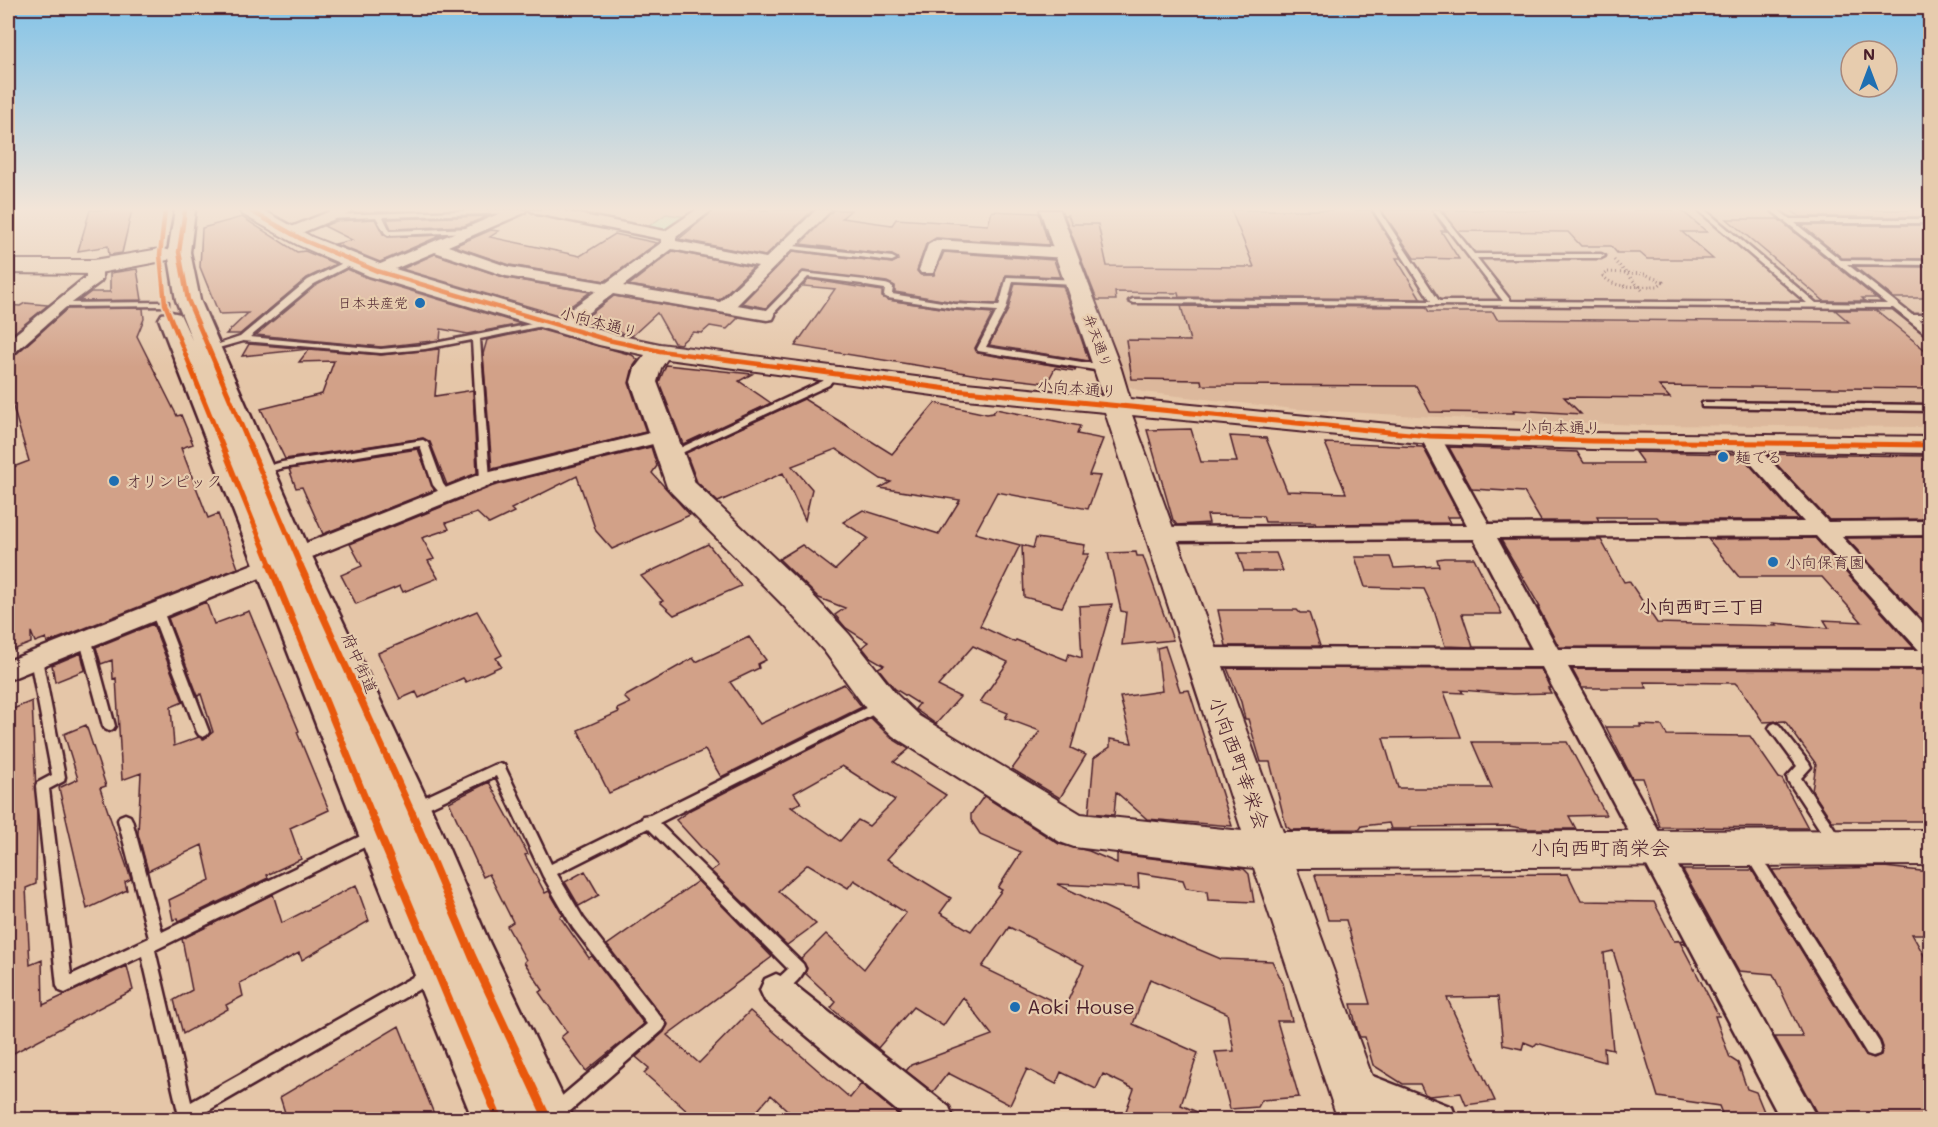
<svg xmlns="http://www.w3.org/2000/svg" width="1938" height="1127" font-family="Mali,'Klee One',sans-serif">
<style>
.built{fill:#dcb89c}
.green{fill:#aeecb3;stroke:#7c866f;stroke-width:1.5}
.building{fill:#d2a188;stroke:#4a1f2b;stroke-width:1.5;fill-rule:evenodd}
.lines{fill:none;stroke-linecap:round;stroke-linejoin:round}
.lane-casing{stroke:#4a1f2b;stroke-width:5}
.street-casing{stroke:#4a1f2b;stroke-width:5}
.secondary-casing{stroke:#4a1f2b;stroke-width:4}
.highway-casing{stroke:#4a1f2b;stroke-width:5}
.path{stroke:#4a1f2b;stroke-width:3;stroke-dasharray:1 3;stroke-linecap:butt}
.lane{fill:#e7ccae;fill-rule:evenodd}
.street{fill:#e7ccae;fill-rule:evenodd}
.secondary{fill:#e7ccae;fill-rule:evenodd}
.highway{fill:#e7ccae;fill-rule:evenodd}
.cycleway-far3-casing{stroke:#e7ccae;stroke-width:8}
.cycleway-far2-casing{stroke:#e7ccae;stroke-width:8}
.cycleway-far1-casing{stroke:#e7ccae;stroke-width:10}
.cycleway-casing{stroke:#e7ccae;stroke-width:12}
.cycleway-far3{stroke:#e8590c;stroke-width:4.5}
.cycleway-far2{stroke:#e8590c;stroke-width:5}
.cycleway-far1{stroke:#e8590c;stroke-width:7}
.cycleway{stroke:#e8590c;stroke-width:8}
.poi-dot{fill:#1f6fb2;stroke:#e7ccae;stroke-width:2}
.labels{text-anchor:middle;stroke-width:4.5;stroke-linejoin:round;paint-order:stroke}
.far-poi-label{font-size:14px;fill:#4a1f2b;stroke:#e7ccae;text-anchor:end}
.far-street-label{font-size:14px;fill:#4a1f2b;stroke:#e7ccae}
.street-label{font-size:16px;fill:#4a1f2b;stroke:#e7ccae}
.poi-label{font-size:16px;fill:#4a1f2b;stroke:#e7ccae;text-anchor:start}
.neighbourhood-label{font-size:18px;font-weight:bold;fill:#4a1f2b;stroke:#e7ccae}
.near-street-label{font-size:20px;fill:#4a1f2b;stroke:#e7ccae}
.near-poi-label{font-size:20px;fill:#4a1f2b;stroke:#e7ccae;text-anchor:start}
</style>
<rect width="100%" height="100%" fill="#e5c6a8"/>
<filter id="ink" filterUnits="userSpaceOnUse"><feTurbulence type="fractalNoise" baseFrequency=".0167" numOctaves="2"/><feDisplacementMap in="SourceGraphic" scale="12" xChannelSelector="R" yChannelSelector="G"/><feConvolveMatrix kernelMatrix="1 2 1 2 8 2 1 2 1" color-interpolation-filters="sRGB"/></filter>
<g filter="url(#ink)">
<path class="built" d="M1056,210H1930V427L1641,425L1471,419L1294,409L1142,392L1122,383Z"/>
<path class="green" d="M666,214L687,217L667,233L645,229Z"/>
<path class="building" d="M90,210H132L122,253L109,255L108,246L78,251Z
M714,210H813L765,256L679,239Z
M833,210H851L842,218L892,225L896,219L988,225L992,211L1039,213L1049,245L936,238L926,244L917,271L921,275H934L944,252L1054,260L1060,277L1006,275L997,304L954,302L895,292V286L887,282L803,271L766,308L742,303L793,251L892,263L898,260L892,255L800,244Z
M1231,210H1371L1401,258H1396L1421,299L1179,297L1178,293L1115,292L1116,300H1097L1064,215H1068L1072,224H1098L1107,266L1254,267Z
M1381,210H1431L1446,231H1441L1459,259L1414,258Z
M1442,210H1681L1707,232H1682L1713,259H1647L1640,253H1617L1611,246H1581L1568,232L1458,231Z
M1791,210H1930V217H1800Z
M488,216L464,226L391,229L387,219Z
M242,217L297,252L305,251L336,264L307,278L240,334H226L248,313L219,314L200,267L202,228Z
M375,219L383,234L388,237L442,235L380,262L335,244L352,240L324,226L336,221Z
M1727,219H1778L1876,298H1862L1865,301H1824Z
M1801,225H1930V259L1842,258Z
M491,230L499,231L490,237L580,256L615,234L657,243L605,281L510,265L454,246Z
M673,251L753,267L719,300L629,285Z
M435,254L506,278L590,292L558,315L402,269Z
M1854,266L1930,267V298H1894Z
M137,269L142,300L79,301L91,292H110V273Z
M347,269L368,278L521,324L468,334L441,329L440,340L381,347L256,335L315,286Z
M809,279L882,291V297L888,300L954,310L993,313L975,348L978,353L1076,369L1075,371L1055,368L1047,383L978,375L795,346L835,289L803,286Z
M1015,283L1063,286L1089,361L989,345L1008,310Z
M614,296L739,317L727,329L710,326L702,333L693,332L680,344L674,343L657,313L632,336L580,322Z
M25,303L48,305L8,338V305L20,306Z
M1181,306L1426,307L1429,312H1493L1497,319L1849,322L1835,310H1876L1930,354V389L1659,386L1670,398L1564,397L1581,414L1513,410L1514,413L1430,412L1416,386L1202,385L1201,380L1132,379L1126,340L1190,341Z
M143,308L144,319L137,336L177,416L181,415L193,444L181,448L208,518L218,514L238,568L47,643L46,638L35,642L31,632V643L8,652V469L29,461L8,390V356L15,355L67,309Z
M538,329L632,355L638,360L633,367L629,383L646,432L492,469L483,354L487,340Z
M249,344L309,349L242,356Z
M309,349L381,355L439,349L435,396L473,390L477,473L447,485L430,442L423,438L285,459L261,409L322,394L334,361L299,362Z
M666,365L752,374L739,381L771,403L683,444L659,382Z
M804,399L892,454L935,403L987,414L993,413L996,409L1080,426L1077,434L1103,439L1089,475L1100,476L1088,509L997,492L975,533L1020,545L980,626L1014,642L1016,640L1067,660L1069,654L1082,658L1079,606L1112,604L1071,748L1086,755L1060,798L1012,769L1040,731L1005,718L1008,713L980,702L1008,662L973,646L938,686L960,697L936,724L915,709L919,704L895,689L878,668L884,665L870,657L862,647L868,642L846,628L835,615L845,608L819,598L779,559L802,545L835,570L868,538L843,522L863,510L939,534L960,500L880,488L891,482L881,479L836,449L792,466L812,489L805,520L783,473L718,502L697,482L686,453Z
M1191,429L1201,462H1237L1230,436L1266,438L1287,491L1346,493L1325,443L1423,447L1460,517H1447L1450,523L1316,524L1315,522H1265L1263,516L1207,515L1209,523L1177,525L1173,520L1147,430Z
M651,447L657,466L652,473L690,515L612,549L596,531L577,476L511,509L514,512L489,524L477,513L446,523L449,529L422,538L434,559L428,561L438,578L403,592L400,586L356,604L341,575L362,566L350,544L493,486Z
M1449,447L1577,452L1584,463H1643L1635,452L1740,454L1799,520H1660L1657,517H1597L1599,521H1541L1524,492L1472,489Z
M418,449L434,490L323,534L302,487L296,488L289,469Z
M1767,454L1930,456V519L1829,520Z
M1930,537V628L1846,538Z
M1036,538L1085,545L1083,554H1089L1062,607L1024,597L1022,545L1033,548Z
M1815,538L1914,648L1559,647L1538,607H1540L1501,540H1601L1624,582L1629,581L1657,623L1777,626L1774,623L1829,628L1824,620L1862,622L1822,577H1739L1708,539Z
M708,544L741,586L674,615L660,602L663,601L641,576Z
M1136,552L1137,556H1143L1173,640L1122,645L1126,612L1121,611L1108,553Z
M1238,553H1276L1283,571H1244Z
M1355,557H1390L1394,568L1439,566L1437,559L1444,558H1474L1502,614H1462L1473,647L1445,646L1434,610L1424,589L1365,587Z
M206,602L214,624L249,611L299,731L297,732L329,810L290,828L301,859L267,875L268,878L179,921L178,918L173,920L169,900L210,880L202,845L148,871L138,834L141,773L122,780L116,678L113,679L112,660L101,664L96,647L153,624L183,702L171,707L174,746L199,737L204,739L213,732L201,694L198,696L168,618Z
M1218,610H1297L1300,613H1309L1320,646H1226Z
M477,611L502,655L496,658L501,666L466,682L463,678L419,698L416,692L400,699L378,653Z
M749,637L766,660L758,664L759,668L730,682L760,724L844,684L862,707L721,777L705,750L609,793L578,730L619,712L617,709L630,703L624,697L693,658L696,662Z
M1165,646L1180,691L1189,690L1232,826L1147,819L1116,792L1114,815L1089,813L1094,758L1110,747V739L1132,743L1120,697L1162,691L1157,648Z
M81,653L85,670L55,682L52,665Z
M1227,668L1541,669L1550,688H1548L1551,693L1512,694L1461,690L1463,693L1444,692L1461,737L1383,738L1398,788H1492L1472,742H1567L1606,815L1569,816L1576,829H1527L1509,826L1411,827V829H1391L1389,823L1362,826L1360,829L1291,830L1286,826L1270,762H1261L1248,719H1245L1241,702Z
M1572,669L1930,670V821H1832L1812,791L1816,764L1785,721L1763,722L1742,690L1735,683L1644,682L1647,688H1582Z
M32,701L37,813L36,884L26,888L30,965L42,960L43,1005L127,966L133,990L8,1056V711Z
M871,718L891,738L909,749L894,762L946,795L887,859L951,898L940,913L971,931L1002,890L998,888L1021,852L980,834L971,820V814L984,796L1059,844L1089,851L1117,863V854L1244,869L1249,874L1254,902L1208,900L1207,891L1186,888L1183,880L1138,873L1139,888L1057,884L1164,935L1221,959L1272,961L1283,983L1292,1021H1277L1299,1097L1262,1100L1258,1107L1230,1109L1215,1052L1234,1051L1227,1013L1150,979L1133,1024L1198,1053L1181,1105L1213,1119H1123L1134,1089L1103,1074L1096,1089L1061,1072L1056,1084L1027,1069L1010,1105L948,1073L933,1092L906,1071L911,1065L992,1035L963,997L943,1026L913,1007L878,1048L831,1008L836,1002L805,973L807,968L801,959L826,934L864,969L906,913L854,880L848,888L808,864L778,891L816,924L787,945L711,871L718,866L676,820L692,809ZM842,766L895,800L869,826L858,820L840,841L791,807L801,803L794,793ZM1009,927L1084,965L1065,1007L982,967Z
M86,725L106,786L100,788L131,879L125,882L127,890L87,909L59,788L78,779L64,734Z
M1640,725L1662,726L1667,735L1750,736L1779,778L1782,779L1808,828L1660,827L1643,778H1632L1606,727H1641Z
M489,782L528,854L525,855L545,893L549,891L563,915L560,917L589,958L592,956L644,1024L586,1071L561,1037L567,1032L539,992L543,990L524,962L526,960L507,926L513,922L489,874L483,877L449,802Z
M1884,867L1930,872V934H1912L1930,966V1119H1820L1775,1037H1803L1773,974L1739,971L1683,870H1752L1865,1055L1874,1058L1881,1055L1883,1047L1881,1041L1772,870Z
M585,871L599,895L579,906L565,882Z
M1568,874L1581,901L1654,902L1674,941L1684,940L1686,944L1680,942L1719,1016H1715L1730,1058L1738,1063L1747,1089L1756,1092L1767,1119L1723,1116L1719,1106L1658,1097L1613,951L1604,953L1613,1050L1604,1048L1605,1062L1537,1043L1534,1046L1524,1042L1522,1049L1503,1045L1498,997L1447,998L1495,1101L1466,1105L1461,1093L1429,1096L1425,1094L1420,1084H1403L1373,1065L1365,1037H1360L1358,1033L1351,1004H1370L1346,920H1328L1315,875Z
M698,881L772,957L667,1035L699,1063L750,1011L850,1098L861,1084L904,1119H797L771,1095L750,1119H696L644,1073L649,1068L636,1057L664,1032L668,1024L607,945Z
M356,885L369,921L302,960L299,953L240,983L243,996L226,1005L228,1009L183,1034L174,1000L192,990L182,939L273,894L282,923Z
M399,1026L436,1119H287L280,1097Z"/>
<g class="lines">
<defs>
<path id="lane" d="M496,210H518L519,211L516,213L383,217L390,231L474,228L477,230L474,232L388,235L385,233L376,217L328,219L325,217L328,215Z
M1373,210H1379L1439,301H1503L1433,210H1439L1474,254H1601L1605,256L1601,258H1477L1511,301L1807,303L1698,210H1705L1816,303L1887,304L1771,210H1778L1790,219H1930V223H1795L1841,260L1930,261V265L1847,264L1912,315H1930V319H1918L1930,329V335H1927L1893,308L1133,303L1129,301L1133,299L1431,301Z
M785,245L892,257L896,259L892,261L783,248L781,247Z
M349,260L356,262L314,284L250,337L381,349L425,345L547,321L551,323L547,325L480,339L490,479L488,481H482L480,479L472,340L425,349L381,353L243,341L208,351L204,349L240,337L308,280Z
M803,273L865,280C873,284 885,282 893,287L892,294L954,304L999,306L1007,277L1079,280V284H1076L1013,281L1006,309L986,347L1107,366L1111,369L1107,372L978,351L977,349L997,311L954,308L888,298L884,296L885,289L866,286L862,284L808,277L770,317H764V313Z
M165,302H168V306L59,307L55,305L59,303Z
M832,372L836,375L829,385L673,457H667L665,455L823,381L829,373Z
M1705,402L1930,405V411L1702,407V403Z
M423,440L428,443L443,484L451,495L449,497H443L433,485L420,446L283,468L261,474L256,471L258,469L282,462Z
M157,607L163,611L209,732L207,735L203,737L199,735L197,732L151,611Z
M86,637L90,638L92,641L115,726L113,729L109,731L105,729L103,726L80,641L82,638Z
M36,655L40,656L42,659L65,777L64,781L49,789L71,975L149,938L118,820L120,816L125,814L130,816L132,820L162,932L369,832L374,830L379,832L381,836L379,840L155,950L191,1102L425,970L430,968L435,970L437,975L435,980L192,1120H180L142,956L65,993L60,991L57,986L36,787L37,783L52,775L30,659L32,656Z
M880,701L884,703L886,706L884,709L659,823L803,964L805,969C801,979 787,992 777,996L772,994L769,989L772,984L788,969L648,828L557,874L583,918L663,1020L666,1025L663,1030L561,1119H549L547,1113L549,1107L647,1024L573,928L543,876L496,776L415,814L410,812L408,808L410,804L494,765L499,764L504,765L551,864L642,819L643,816L650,815Z
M1775,723L1779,725L1809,763L1811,767L1801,778L1840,837L1842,841L1840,845L1835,847L1830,845L1788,781L1787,777L1797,766L1769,728L1771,725Z
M1752,848L1757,850L1879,1042L1881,1048L1879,1054L1873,1056L1867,1054L1747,858L1745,854L1747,850Z"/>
<path id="street" d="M333,210H351L349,213L294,236H284L282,233L284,230Z
M508,210H526L524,213L448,246L509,267L606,283L661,243V239L537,214L530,210H557L665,231L696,210H712L676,237V241L766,258L816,210H831L737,305L773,311L775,315L773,319L767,320L613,294L565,330H553L551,326L553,322L596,291L506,276L435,252L383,274L377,276L369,271L371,268ZM672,249L758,266L720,302L623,286Z
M936,240L1066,248L1074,253L1066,258L942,250L933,273H921L919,270L928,245Z
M94,262L102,267V279L100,282L65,308L14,353L8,354V340L86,277V267Z
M662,430L669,432L672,436L669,440L492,484L8,680V661L478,475Z
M1430,430L1437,432L1440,436L1489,524L1804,522L1735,446L1732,442L1735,438H1749L1828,522L1930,521V535L1841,536L1930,631V668L1568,667L1818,1120H1781L1542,667L1200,666L1191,663L1188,657L1191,651L1200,648L1532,649L1474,539L1160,541L1152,539L1149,534L1152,529L1160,527L1467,525L1420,436L1423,432ZM1816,536L1919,650L1558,649L1497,538Z
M776,974L787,979L949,1107L954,1120H908L765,1001L760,990L765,979Z
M1352,1068L1452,1107L1457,1120H1394L1340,1097L1335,1085L1340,1073Z"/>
<path id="secondary" d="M239,210H263L312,237L385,266L613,334L660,344L955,382L1103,396L1040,210H1060L1121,369L1130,399L1430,428L1592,433L1930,437V453L1592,449L1430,444L1132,415L1283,832L1930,830V865L1296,868L1388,1120H1338L1254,868L1074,847L1060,842L893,736L870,714L825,652L783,605L672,493L667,487L631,382L635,368L645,355L599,345L369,276L298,245L242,214ZM667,359L955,398L1105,412L1242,831L1081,814L919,716L896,694L849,634L807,589L695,483L657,382L661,368Z
M160,249L168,250L171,255L168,260L94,274L8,273V260H94Z"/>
<path id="highway" d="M175,210H195L190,252L200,300L312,556L432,810L489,942L574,1120H473L358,833L159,319L162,314L171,312L180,314L192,340L176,300L168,252Z"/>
</defs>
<use href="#lane" class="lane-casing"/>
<use href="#street" class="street-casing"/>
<use href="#secondary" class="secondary-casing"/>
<use href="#highway" class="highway-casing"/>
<path class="path" d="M1614,260L1644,292
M1608,272L1645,274L1663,282L1658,286C1640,286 1615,290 1603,276Z"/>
<use href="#lane" class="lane"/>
<use href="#street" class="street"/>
<use href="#secondary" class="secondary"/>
<use href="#highway" class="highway"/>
<defs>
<path id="cycleway-far3" d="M165,210L160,255L165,304L191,368
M185,210L179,252L188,300L217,368
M249,210L305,241L377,271L608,340L660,351L789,368"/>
<path id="cycleway-far2" d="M190,366L271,566
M216,366L301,566
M777,366L955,390L1430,436L1592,441L1930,445"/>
<path id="cycleway-far1" d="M270,565L372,815
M300,565L413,815"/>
<path id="cycleway" d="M371,813L499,1120
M412,813L472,956L548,1120"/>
</defs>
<use href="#cycleway-far3" class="cycleway-far3-casing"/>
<use href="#cycleway-far2" class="cycleway-far2-casing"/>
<use href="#cycleway-far1" class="cycleway-far1-casing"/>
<use href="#cycleway" class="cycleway-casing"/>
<use href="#cycleway-far3" class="cycleway-far3"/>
<use href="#cycleway-far2" class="cycleway-far2"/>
<use href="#cycleway-far1" class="cycleway-far1"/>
<use href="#cycleway" class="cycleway"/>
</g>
</g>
<linearGradient id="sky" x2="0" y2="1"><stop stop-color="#82c3e8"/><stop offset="0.57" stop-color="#f3e5d8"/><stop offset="1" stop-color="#f3e5d8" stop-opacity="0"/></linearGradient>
<rect width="1938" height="367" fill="url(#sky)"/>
<g class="poi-dot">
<circle cx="420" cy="303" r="6"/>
<circle cx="1723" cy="457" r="6"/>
<circle cx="114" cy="481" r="6"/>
<circle cx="1773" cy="562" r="6"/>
<circle cx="1015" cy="1007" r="6"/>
</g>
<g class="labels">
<g class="far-poi-label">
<text x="408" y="308">日本共産党</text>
</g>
<g class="far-street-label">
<text transform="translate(1098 341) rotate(70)" y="5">弁天通り</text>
</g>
<g class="street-label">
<text transform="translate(599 322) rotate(15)" y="6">小向本通り</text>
<text transform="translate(1077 388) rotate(5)" y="6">小向本通り</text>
<text transform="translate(1561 427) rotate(1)" y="6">小向本通り</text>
<text transform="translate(360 663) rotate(66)" y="6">府中街道</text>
</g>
<g class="poi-label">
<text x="1735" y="463">麺でる</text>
<text x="126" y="487">オリンピック</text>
<text x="1785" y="568">小向保育園</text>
</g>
<g class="neighbourhood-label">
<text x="1702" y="613">小向西町三丁目</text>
</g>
<g class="near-street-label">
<text transform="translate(1239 763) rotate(70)" y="7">小向西町幸栄会</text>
<text x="1600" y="855">小向西町商栄会</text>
</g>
<g class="near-poi-label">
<text x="1027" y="1014">Aoki House</text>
</g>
</g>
<rect width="1938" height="1127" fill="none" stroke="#e7ccae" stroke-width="30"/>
<rect x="15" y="15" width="1908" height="1097" fill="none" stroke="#4a1f2b" stroke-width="2" filter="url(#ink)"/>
<g transform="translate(1869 69)"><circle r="28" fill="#e7ccae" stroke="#a8877a" stroke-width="1.5"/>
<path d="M0-4.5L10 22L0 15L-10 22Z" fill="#1f6fb2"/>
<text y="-9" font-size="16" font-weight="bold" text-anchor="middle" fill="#4a1f2b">N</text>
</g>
</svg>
